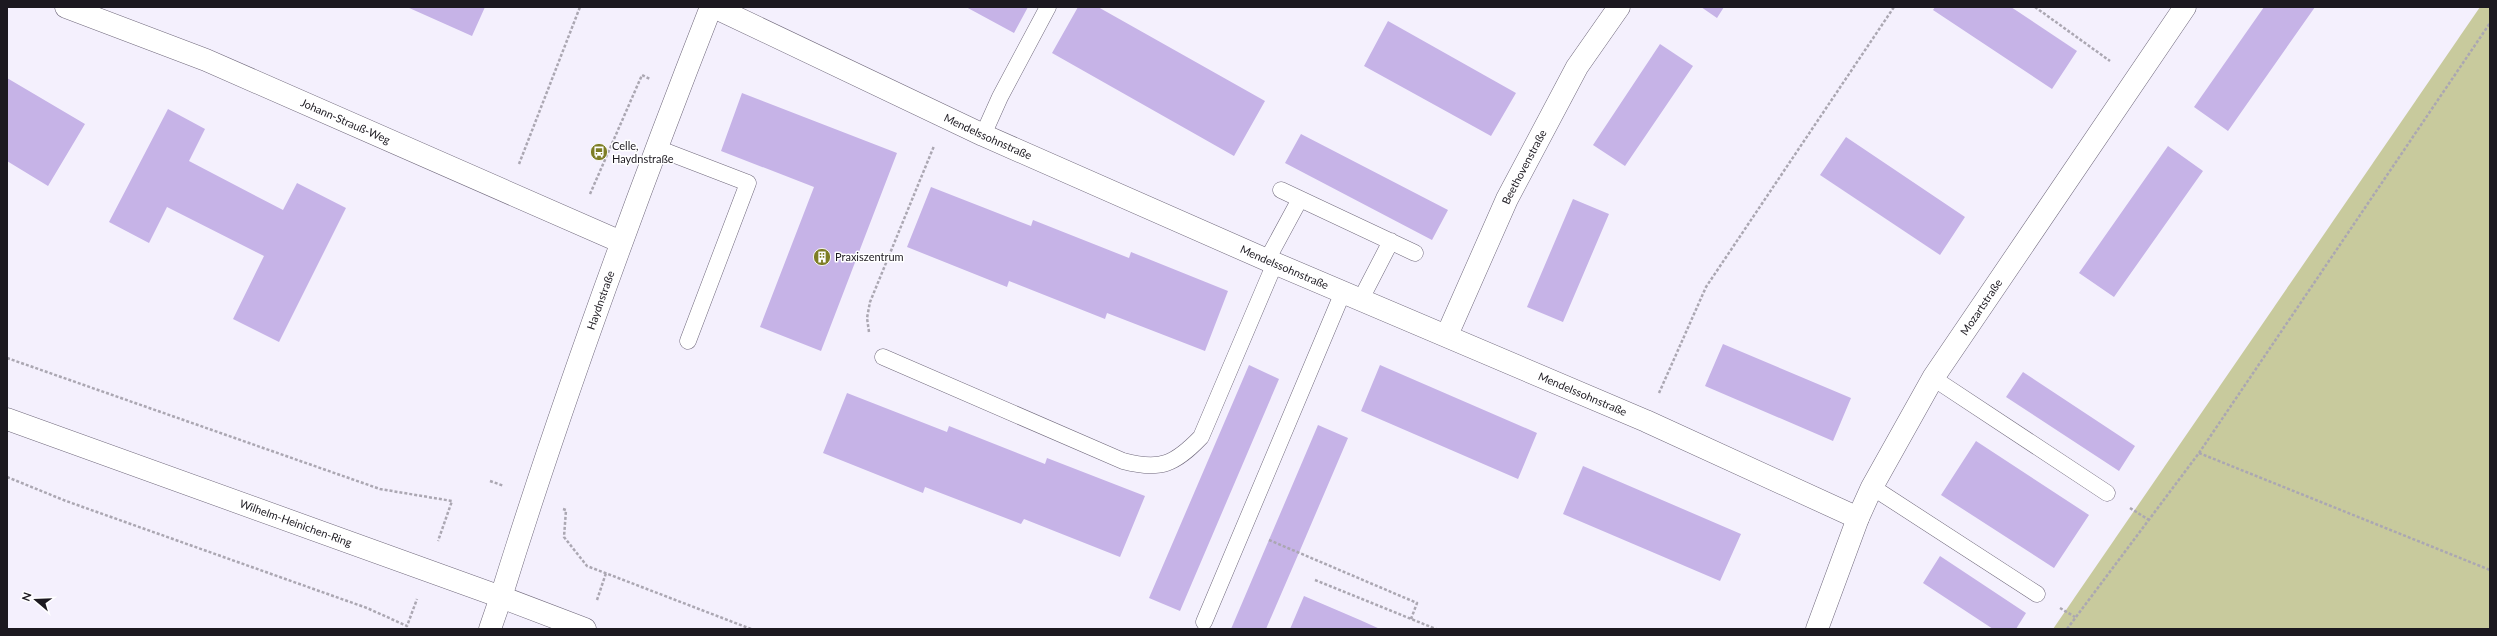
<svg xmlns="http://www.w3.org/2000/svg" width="2497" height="636" font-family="Lato,sans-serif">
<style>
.green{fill:#c8ca9d}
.building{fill:#c6b3e7}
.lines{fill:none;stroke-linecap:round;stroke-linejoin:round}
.lane-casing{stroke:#70697c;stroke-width:17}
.street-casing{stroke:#70697c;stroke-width:23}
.secondary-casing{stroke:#70697c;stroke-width:23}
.path{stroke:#aba7b2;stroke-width:2.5;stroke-dasharray:3 2;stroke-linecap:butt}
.lane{stroke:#fff;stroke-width:16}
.street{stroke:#fff;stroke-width:22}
.secondary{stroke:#fff;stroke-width:22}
.labels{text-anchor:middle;stroke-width:3;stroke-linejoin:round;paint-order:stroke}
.street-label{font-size:11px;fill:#1c1920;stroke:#fff}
.poi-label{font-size:11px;fill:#1c1920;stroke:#fff;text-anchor:start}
</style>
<rect width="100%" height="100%" fill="#f4f0fd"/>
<path class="green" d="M2480,7H2490V629H2053Z"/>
<path class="building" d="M407,7H485L472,36Z
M966,7H1028L1014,33Z
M1078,7H1098L1265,101L1234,156L1052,53Z
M1701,7H1724L1717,18Z
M1935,7H2011L2077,51L2052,89L1933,10Z
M2264,7H2315L2228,131L2194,107Z
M1388,21L1516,93L1491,136L1364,66Z
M1660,44L1693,66L1625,166L1593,145Z
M7,78L85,124L48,186L7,161Z
M742,93L897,153L821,351L760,327L814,187L721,151Z
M168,109L205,129L189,161L283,210L297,183L346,208L279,342L233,319L264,256L167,207L149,243L109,222Z
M1301,134L1448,210L1432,240L1285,163Z
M1846,137L1965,217L1940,255L1820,175Z
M2168,146L2203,171L2114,297L2079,273Z
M931,187L1031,226L1033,220L1129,258L1131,252L1228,291L1205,351L1107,313L1105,319L1009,281L1007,287L907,247Z
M1573,199L1609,214L1563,322L1527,307Z
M1723,344L1851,398L1833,441L1705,386Z
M1249,365L1279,379L1180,611L1149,598Z
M1380,365L1537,433L1518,479L1361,411Z
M2023,372L2135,446L2119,471L2006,397Z
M847,393L947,432L949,426L1045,464L1047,458L1145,496L1120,557L1024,519L1021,524L925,487L923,493L823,453Z
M1318,425L1348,438L1301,548L1266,629H1231Z
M1976,441L2089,515L2054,568L1941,495Z
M1583,466L1741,534L1720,581L1563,514Z
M1940,556L2026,613L2016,629H1993L1923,583Z
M1304,596L1360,620L1380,629H1290Z"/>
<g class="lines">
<defs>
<path id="lane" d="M983,135L1000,97L1048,7
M657,148L748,183L688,341
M1281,190L1415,253
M1267,260L1300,199
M1361,299L1391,241
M883,357L1123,461C1161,471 1175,464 1201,437L1275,263
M1933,378L2107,493
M1872,487L2037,594
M1204,622L1343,292"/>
<g id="street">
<path id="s1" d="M66,7L206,60L621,242"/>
<path id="s2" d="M714,7L983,135L1267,260L1646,421L1858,518"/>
<path id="s3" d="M1447,335L1507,199L1577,67L1619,7"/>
<path id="s4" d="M501,597C563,397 635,201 711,7"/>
<path id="s5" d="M1817,629L1858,518L1872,487L1933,378L2185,7"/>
</g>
<g id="secondary">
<path id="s6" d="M7,419L501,597L585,629"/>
<path d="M490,629L501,597"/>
</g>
</defs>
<use href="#lane" class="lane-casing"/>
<use href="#street" class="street-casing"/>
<use href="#secondary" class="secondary-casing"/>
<path class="path" d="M2035,7L2110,61
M519,164L580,7
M590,194L642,75L650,79
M869,332L867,318L870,302L934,146
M7,358L380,489L452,501L438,541
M1659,393L1706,287L1894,7
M2199,453L2490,23
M7,477L66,501L367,608L407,626L417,599
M490,481L504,486
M2130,508L2149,520
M563,509L566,510L564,537L587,566L751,629
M1269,540L1417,603L1411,619
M1315,580L1436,629
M597,600L606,573
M2060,608L2075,617
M2067,629L2199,453L2490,570"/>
<use href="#lane" class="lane"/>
<use href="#street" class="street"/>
<use href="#secondary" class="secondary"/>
</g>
<defs>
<symbol id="bus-disc" viewBox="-11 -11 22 22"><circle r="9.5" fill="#7d7d25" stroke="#fff"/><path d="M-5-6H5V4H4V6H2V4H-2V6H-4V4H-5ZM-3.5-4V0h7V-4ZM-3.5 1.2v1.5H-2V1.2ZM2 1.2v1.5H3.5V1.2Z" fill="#fff"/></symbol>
<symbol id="building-disc" viewBox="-11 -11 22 22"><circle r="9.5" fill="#7d7d25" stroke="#fff"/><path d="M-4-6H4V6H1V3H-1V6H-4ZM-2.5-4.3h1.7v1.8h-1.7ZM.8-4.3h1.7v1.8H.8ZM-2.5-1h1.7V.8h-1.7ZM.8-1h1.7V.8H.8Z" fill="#fff"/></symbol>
</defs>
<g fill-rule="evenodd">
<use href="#bus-disc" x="589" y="142" width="20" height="20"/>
<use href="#building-disc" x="812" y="247" width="20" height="20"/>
</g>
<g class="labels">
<g class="street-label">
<text dy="4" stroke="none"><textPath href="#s1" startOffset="302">Johann-Strauß-Weg</textPath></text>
<text dy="4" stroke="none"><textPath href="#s2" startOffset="303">Mendelssohnstraße</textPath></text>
<text dy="4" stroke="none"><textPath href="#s3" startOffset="185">Beethovenstraße</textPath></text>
<text dy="4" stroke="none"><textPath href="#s2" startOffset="627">Mendelssohnstraße</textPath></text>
<text dy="4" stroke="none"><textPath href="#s4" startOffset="313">Haydnstraße</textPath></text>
<text dy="4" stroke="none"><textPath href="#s5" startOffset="363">Mozartstraße</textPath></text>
<text dy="4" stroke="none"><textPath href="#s2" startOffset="951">Mendelssohnstraße</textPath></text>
<text dy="4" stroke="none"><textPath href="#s6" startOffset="307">Wilhelm-Heinichen-Ring</textPath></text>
</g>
<g class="poi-label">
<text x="612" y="150">Celle,<tspan x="612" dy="13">Haydnstraße</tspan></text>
<text x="835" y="261">Praxiszentrum</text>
</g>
</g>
<rect width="2497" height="636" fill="none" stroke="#1c1920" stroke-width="16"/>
<g transform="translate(36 600) rotate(289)" stroke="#ffffff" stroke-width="3" paint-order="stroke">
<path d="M0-3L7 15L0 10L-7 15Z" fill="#1c1920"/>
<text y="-6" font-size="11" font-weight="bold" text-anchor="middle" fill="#1c1920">N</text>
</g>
</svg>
